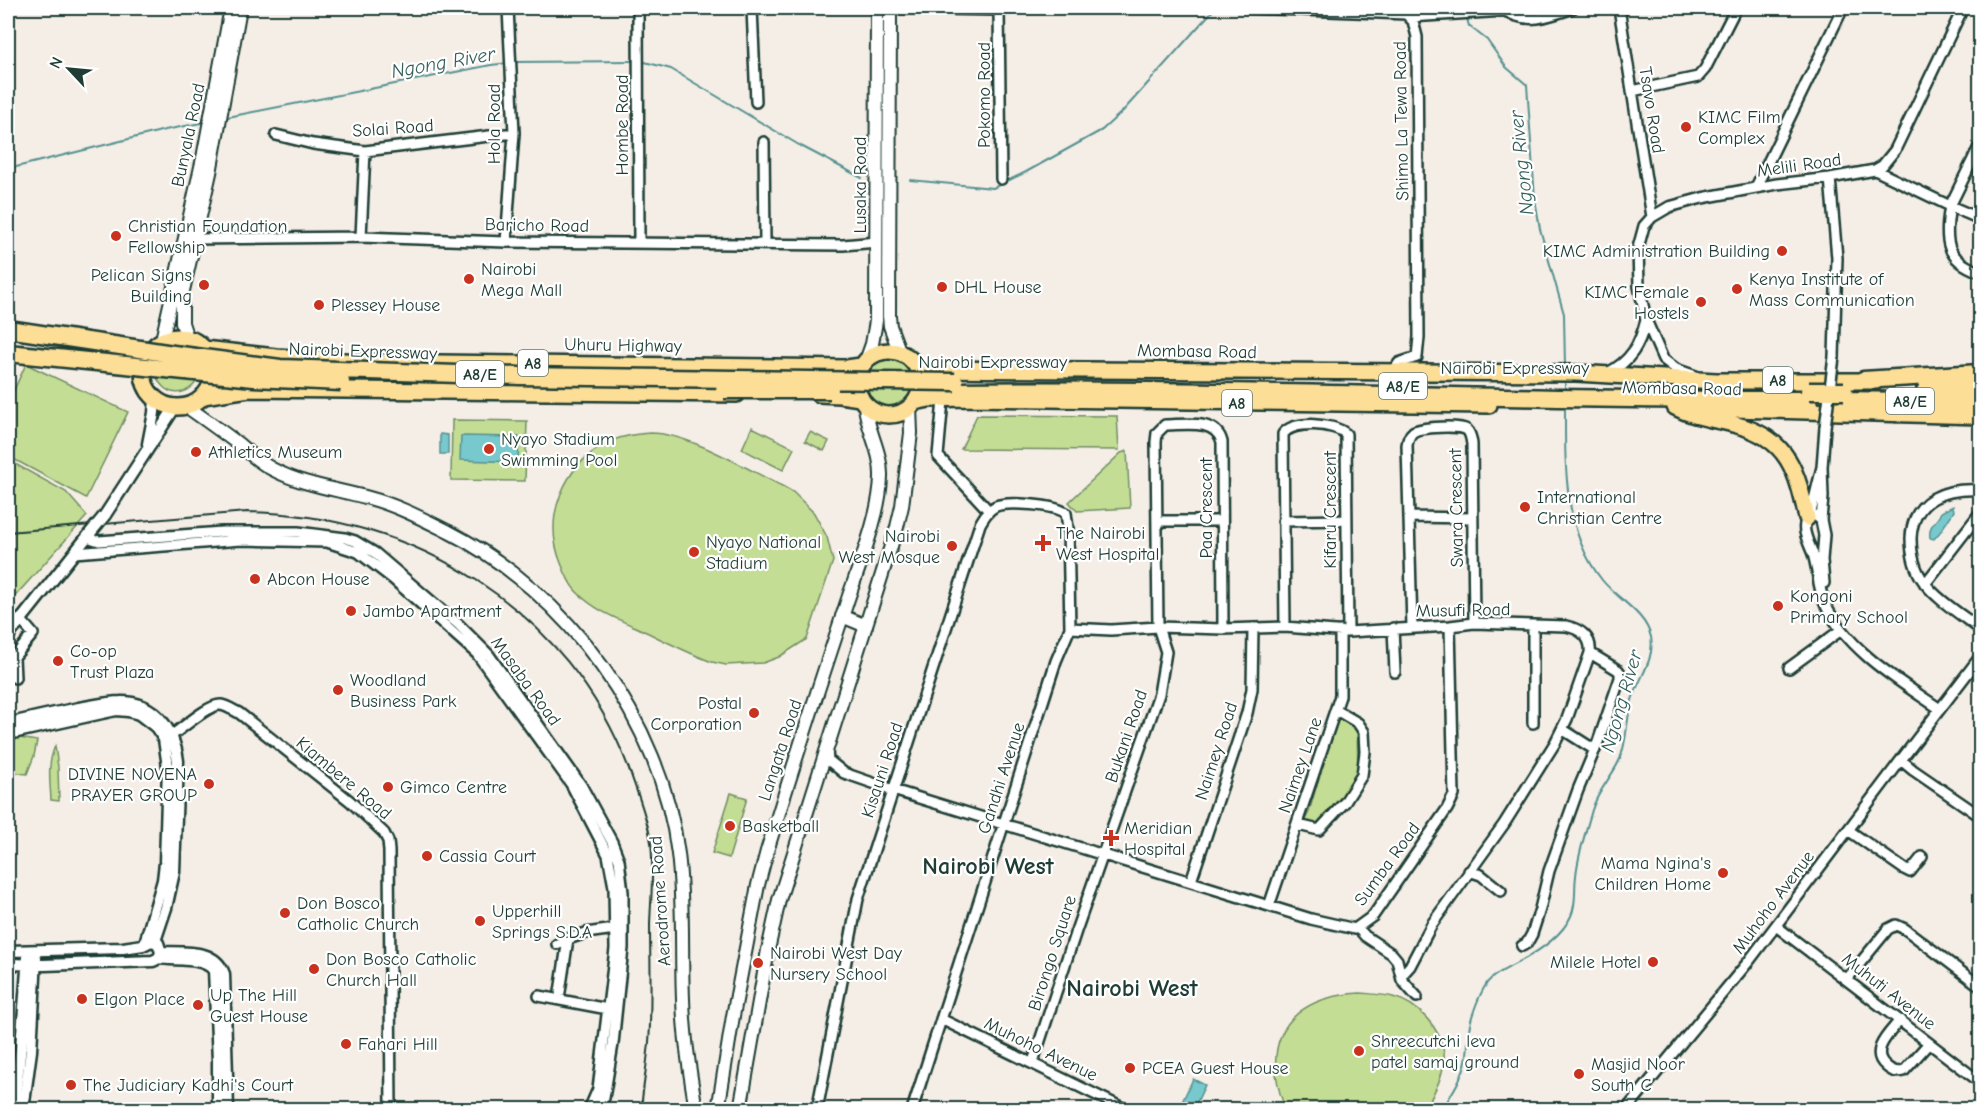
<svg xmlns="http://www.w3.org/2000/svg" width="1988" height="1117" font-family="'Comic Neue',sans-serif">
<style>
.green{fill:#c3dd94;stroke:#718d64;stroke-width:1.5}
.water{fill:#78c9ce;stroke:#549190;stroke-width:1.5}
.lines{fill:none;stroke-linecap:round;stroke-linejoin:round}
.stream{stroke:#549190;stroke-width:2}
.minor-casing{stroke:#1f3d34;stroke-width:14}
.tertiary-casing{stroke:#1f3d34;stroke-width:15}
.secondary-casing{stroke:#1f3d34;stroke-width:16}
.trunk-casing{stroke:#1f3d34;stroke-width:20}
.motorway-casing{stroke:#1f3d34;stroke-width:21}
.minor{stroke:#fff;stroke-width:9}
.tertiary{stroke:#fff;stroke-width:10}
.secondary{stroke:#fff;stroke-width:12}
.trunk{stroke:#fdde96;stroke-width:15}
.motorway{stroke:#fdde96;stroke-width:16}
.rail{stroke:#1f3d34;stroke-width:2}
.minor-bridge-casing{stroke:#1f3d34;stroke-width:14;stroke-linecap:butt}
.tertiary-bridge-casing{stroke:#1f3d34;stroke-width:15;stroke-linecap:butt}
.motorway-bridge-casing{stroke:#1f3d34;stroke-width:21;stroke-linecap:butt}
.minor-bridge{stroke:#fff;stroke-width:9}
.tertiary-bridge{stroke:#fff;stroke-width:10}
.motorway-bridge{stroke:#fdde96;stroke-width:16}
.poi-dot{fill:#c8321e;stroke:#fff;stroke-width:2}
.labels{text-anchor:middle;stroke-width:4.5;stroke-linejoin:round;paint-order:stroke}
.shield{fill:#fff;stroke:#627771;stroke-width:1.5}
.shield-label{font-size:16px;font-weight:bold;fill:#1f3d34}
.street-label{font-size:18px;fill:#1f3d34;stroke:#fff}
.poi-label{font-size:18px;fill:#1f3d34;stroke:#fff;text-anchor:start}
.water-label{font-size:20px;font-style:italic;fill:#35605a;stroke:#fff}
.district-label{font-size:24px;font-weight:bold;fill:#1f3d34;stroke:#fff}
</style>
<rect width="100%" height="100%" fill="#f5eee6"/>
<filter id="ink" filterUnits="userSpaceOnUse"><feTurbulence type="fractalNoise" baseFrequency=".0167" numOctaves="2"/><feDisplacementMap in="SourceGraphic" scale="12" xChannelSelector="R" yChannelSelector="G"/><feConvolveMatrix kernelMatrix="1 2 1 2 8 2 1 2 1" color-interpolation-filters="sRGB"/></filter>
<g filter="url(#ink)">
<path class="green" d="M863 383a26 26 0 1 1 52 0a26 26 0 1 1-52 0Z
M26,364L128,412L86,498L8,456V403Z
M155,371L200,374C191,400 161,399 155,371Z
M977,415L1117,416L1119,450L961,449Z
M452,420L527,421L525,481L451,480Z
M752,427L794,448L783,470L742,449Z
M810,432L829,441L824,451L805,441Z
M651,433C688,433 747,469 782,486L793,492L814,513L827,537L833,561L807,639L779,657L763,663L726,665L712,662C688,653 665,641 642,630C621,620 595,611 579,594C570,586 565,573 561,563C542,516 564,466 607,443C620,436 636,434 651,433Z
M1127,451L1130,508L1077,511L1069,502L1121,453Z
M8,460L66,492L87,516L8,604Z
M1336,710L1357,725L1358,778L1317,828L1305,820L1309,812L1332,733Z
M20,738L37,741L34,756L27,774L8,772V742Z
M55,746L58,767L59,801L51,800C50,780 47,765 55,746Z
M731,793L747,798L729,858L712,853Z
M8,971L14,977L8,1055Z
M1360,993C1371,994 1382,994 1393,997C1417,1003 1441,1028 1444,1053C1446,1071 1434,1095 1424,1110L1286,1109C1280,1098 1278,1087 1276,1074C1271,1018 1310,996 1360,993Z"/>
<path class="water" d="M440,434L448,435V454H440Z
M461,436L519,437L518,462L460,460Z
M1953,506L1954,511L1940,532L1934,539L1930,538C1928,522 1938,523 1941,512Z
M1193,1079L1205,1085L1193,1110L1181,1104Z"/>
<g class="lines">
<path class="stream" d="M1466,15L1469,26L1487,40L1506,67L1527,85L1535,199L1540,229L1564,314L1565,367
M641,61L671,69L799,145L862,178
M515,62L635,61
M223,118L491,65L509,63
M8,169L165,130L206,122
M910,180L993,188L1026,172L1102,130L1123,111L1215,8
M1565,391V379
M1442,1110C1451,1094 1462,1079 1466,1061C1468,1051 1468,1040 1469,1030C1471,1016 1479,995 1487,983C1493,974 1507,969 1517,963C1536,953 1562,936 1571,916C1577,903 1574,890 1576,876C1578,854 1586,831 1592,810C1598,790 1612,777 1620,759C1628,739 1626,716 1633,697C1640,677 1655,659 1651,637C1645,612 1617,599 1602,580C1563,531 1565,465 1565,406"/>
<defs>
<path id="minor" d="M638,8L639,243
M752,8L756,102
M890,8L999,10L1018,8
M1249,8L1406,14L1413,21L1417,37L1419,337L1417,357L1399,363L1393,372
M1501,8C1525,26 1547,17 1573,8
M1619,8L1652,217
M999,10L1001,179
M1410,17L1505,11
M1632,91L1698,77L1705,69L1736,8
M276,135L313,144L365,151L514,133
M764,142L765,244
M1875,170L1950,206C1944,240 1945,260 1980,272
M1830,178L1837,258L1834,357
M1756,187L1843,8
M1978,218L1950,206L1978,149
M361,237L365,151
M195,239L361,237L506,242L843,245L877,242
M506,242L514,133L508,8
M1607,373C1631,362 1640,344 1646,320
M1696,376L1676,369L1663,359L1646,320L1639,286L1638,248L1644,226L1652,217L1669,207L1702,198L1777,184L1830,178L1875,170L1882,166L1895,150L1963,8
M943,400L938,456L989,511
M1822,467L1823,497L1821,520L1824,535L1822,560L1824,583
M1980,490C1946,488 1913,498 1911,538C1911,553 1915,570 1924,582C1936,599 1963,616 1980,629
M1810,516L1822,467L1825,427
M1409,517L1473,518
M1821,520L1816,516H1810C1798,525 1809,543 1813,554C1818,570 1818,588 1825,604C1848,651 1898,680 1940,709
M1157,521H1222
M1283,521L1347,520
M87,537L99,541L222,532H298L345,538L355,541L375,553L458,624L489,655L581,785L612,842L619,860L623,892V948L613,1044L604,1098L596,1110
M74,553L241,540L327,542L358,552L393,579L477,654L571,784L608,855L614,887L615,949L598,1089L591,1105L587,1110
M1925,584L1980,513
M1285,627L1283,434C1294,420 1334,423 1346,434L1348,632
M1412,627L1407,445C1408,440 1409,435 1413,432C1420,427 1460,425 1467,430C1471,434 1471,439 1472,444L1474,623
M1070,628L1111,630L1158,627L1223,629L1285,627L1348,632L1450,626L1474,623L1566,626C1580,629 1592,637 1590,653L1567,719L1555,743L1504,824L1432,924L1410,966L1401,976
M1393,628L1395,672
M1789,668L1841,630
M15,678L14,657L33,634L20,619
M1533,723V625
M1562,729L1595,750
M172,735C183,728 209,704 221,705C227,706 233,710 239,713L350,801L384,833L388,841L389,851L391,1110
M827,751L828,760L844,773L893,790L1311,919L1355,929L1373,916L1447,809L1454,795L1450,626
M1901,760L1913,770L1980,816
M1298,825L1319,830L1345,802L1362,775L1365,752L1364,732L1358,723L1336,710
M1848,830L1904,869L1910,872L1922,857
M1469,871L1481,875L1501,891
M1191,881L1247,713L1252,689L1253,628
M1269,906L1340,696V631
M1776,926L1980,1082
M1358,928L1365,936L1392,954L1397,960L1402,980L1417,997
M557,944L568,939
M1522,946L1527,943L1532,934L1540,909L1549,871L1578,790L1598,742L1620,678V673L1618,670L1590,653
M1847,979L1888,929L1896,925L1905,929L1980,986
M560,992L568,939L586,933L615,929
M539,996L613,1010
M941,1019L1127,1110
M1900,1020C1891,1032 1868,1051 1886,1066C1891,1071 1897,1073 1904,1071L1929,1043
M1033,1062L1076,931L1159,694L1166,652L1158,627L1156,442L1157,433L1165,425C1184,425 1216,418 1222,442L1223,629
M817,1110L858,899L980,524C984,517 988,510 996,506C1008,501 1055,505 1066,513L1068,528L1070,628L1056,661L912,1110
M1626,1110L1749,961L1901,760L1980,657"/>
<path id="tertiary" d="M148,444L154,413L155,399
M105,515L175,407
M8,636L91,532
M8,724C31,718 55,713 79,708C93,706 107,702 120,702C155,701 174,730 178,761L174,872L166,908L155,941
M8,734L102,713L116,710L128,711L139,714L156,727L164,739L168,767L165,863L163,880L145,943
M8,951L123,948L143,945L151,941L158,943L161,952L159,958L153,961L44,965L8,964
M161,952C184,953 215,948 224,974L228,1110
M159,958C175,961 202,956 214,970L218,1061V1110
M13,1110L21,1047L28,957
M23,1110L31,1051L36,958"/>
<path id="secondary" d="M890,8L889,316L890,326L900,353
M187,338L182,323V295L210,173L240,8
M162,340L203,158L231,8
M866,361L872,344L876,321L877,8
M186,406C203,418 220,430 237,443C248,452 259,462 272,469C302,485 336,489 369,498C396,505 423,519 449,532C567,592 662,722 678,854C684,902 681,951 683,999C684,1036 690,1073 696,1110
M842,616L866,626
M718,1110L733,1016L758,885L767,851C792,770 818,689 845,608C857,570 880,517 881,477C882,452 867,430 865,406
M740,1110L768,950L779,900L897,527L902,506L911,433L910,407"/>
<path id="trunk" d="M143 372a35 35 0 1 1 70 0a35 35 0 1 1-70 0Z
M204,349L276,357L361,362L847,368L861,366
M857 383a32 32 0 1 1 64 0a32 32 0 1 1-64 0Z
M917,369L1576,373L1716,381H1876
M818,394L840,395L860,398
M203,396L249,389L737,394
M915,402L929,399L965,398L1489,405
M1675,407C1695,418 1716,419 1737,425C1789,439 1797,472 1807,518
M1696,408L1980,416"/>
<path id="motorway" d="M1863,380L1980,373
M954,391C1239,388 1524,401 1809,400
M1925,391L1980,386
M1839,400L1980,402"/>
</defs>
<use href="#minor" class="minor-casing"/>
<use href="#tertiary" class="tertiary-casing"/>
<use href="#secondary" class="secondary-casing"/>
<use href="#trunk" class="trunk-casing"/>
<use href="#motorway" class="motorway-casing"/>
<use href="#minor" class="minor"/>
<use href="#tertiary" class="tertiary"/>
<use href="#secondary" class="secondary"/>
<use href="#trunk" class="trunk"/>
<use href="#motorway" class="motorway"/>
<path class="rail" d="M8,532L247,512C414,514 569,609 629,769C636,789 649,822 651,843C654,869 651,897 650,924C650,963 652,1003 649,1042C647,1065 643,1087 641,1110"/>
<defs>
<path id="minor-bridge" d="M1825,427L1834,357"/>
<path id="tertiary-bridge" d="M91,532L105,515"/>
<path id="motorway-bridge" d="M8,329L173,354L280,368L520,376L955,382
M8,353L254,378L341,382
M724,390H830
M1809,391H1844"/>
</defs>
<use href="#minor-bridge" class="minor-bridge-casing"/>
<use href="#tertiary-bridge" class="tertiary-bridge-casing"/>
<use href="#motorway-bridge" class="motorway-bridge-casing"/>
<use href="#minor-bridge" class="minor-bridge"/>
<use href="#tertiary-bridge" class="tertiary-bridge"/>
<use href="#motorway-bridge" class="motorway-bridge"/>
</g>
</g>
<g class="poi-dot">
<circle cx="1686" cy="127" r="6"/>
<circle cx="116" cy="236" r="6"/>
<circle cx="1782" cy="251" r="6"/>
<circle cx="469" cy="279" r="6"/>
<circle cx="204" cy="285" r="6"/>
<circle cx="942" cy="287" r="6"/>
<circle cx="1737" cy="289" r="6"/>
<circle cx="1701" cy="302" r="6"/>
<circle cx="319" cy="305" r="6"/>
<circle cx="489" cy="449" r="6"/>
<circle cx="196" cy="452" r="6"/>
<circle cx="1525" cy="507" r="6"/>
<path d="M1040 534h6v6h6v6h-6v6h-6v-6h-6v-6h6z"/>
<circle cx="952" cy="546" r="6"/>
<circle cx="694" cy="552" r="6"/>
<circle cx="255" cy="579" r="6"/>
<circle cx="1778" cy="606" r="6"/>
<circle cx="351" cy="611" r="6"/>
<circle cx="58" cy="661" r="6"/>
<circle cx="338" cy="690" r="6"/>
<circle cx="754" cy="713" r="6"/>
<circle cx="209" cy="784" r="6"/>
<circle cx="388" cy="787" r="6"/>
<circle cx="730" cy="826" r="6"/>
<path d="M1108 829h6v6h6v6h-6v6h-6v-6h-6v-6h6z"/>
<circle cx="427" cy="856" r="6"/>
<circle cx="1723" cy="873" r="6"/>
<circle cx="285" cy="913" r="6"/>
<circle cx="480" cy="921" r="6"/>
<circle cx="1653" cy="962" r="6"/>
<circle cx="758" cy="963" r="6"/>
<circle cx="314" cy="969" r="6"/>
<circle cx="82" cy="999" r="6"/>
<circle cx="198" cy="1005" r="6"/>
<circle cx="346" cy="1044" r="6"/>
<circle cx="1359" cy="1051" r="6"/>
<circle cx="1130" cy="1068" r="6"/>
<circle cx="1579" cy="1074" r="6"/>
<circle cx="71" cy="1085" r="6"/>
</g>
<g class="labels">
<g class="shield">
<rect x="518" y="350" width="30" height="26" rx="4.5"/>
<rect x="456" y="361" width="48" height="26" rx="4.5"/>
<rect x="1763" y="367" width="30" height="26" rx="4.5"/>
<rect x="1379" y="373" width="48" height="26" rx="4.5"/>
<rect x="1886" y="388" width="48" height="26" rx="4.5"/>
<rect x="1222" y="390" width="30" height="26" rx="4.5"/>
</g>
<g class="shield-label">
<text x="533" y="369">A8</text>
<text x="480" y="380">A8/E</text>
<text x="1778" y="386">A8</text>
<text x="1403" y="392">A8/E</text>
<text x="1910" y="407">A8/E</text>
<text x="1237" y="409">A8</text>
</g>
<g class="street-label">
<text transform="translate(984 95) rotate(-90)" y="6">Pokomo Road</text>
<text transform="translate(1652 110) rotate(81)" y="6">Tsavo Road</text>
<text transform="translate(1401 121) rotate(-91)" y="6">Shimo La Tewa Road</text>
<text transform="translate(494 124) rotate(-90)" y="6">Hola Road</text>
<text transform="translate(622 125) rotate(-90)" y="6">Hombe Road</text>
<text transform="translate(393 128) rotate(-4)" y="6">Solai Road</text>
<text transform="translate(188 135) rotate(-78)" y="6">Bunyala Road</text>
<text transform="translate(1799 165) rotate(-8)" y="6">Melili Road</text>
<text transform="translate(860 185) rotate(-90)" y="6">Lusaka Road</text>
<text transform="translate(537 225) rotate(1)" y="6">Baricho Road</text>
<text transform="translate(623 345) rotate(1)" y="6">Uhuru Highway</text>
<text transform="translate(363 351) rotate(2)" y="6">Nairobi Expressway</text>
<text transform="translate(1197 351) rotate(1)" y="6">Mombasa Road</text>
<text x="993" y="368">Nairobi Expressway</text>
<text x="1515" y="374">Nairobi Expressway</text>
<text transform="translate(1682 388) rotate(1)" y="6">Mombasa Road</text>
<text transform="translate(1206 508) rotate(-90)" y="6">Paa Crescent</text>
<text transform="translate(1456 508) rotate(-91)" y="6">Swara Crescent</text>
<text transform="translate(1330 510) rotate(-90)" y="6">Kifaru Crescent</text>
<text transform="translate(1463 610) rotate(-1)" y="6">Musufi Road</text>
<text transform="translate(526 681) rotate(54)" y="6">Masaba Road</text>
<text transform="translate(1126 736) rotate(-71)" y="6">Bukani Road</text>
<text transform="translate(780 750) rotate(-72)" y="6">Langata Road</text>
<text transform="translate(1216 751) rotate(-72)" y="6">Naimey Road</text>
<text transform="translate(1300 765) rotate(-71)" y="6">Naimey Lane</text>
<text transform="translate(882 770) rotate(-72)" y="6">Kisauni Road</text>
<text transform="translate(344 778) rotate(40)" y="6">Kiambere Road</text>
<text transform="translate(1001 778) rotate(-72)" y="6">Gandhi Avenue</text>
<text transform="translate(1387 864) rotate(-54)" y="6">Sumba Road</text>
<text transform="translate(660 901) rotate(-94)" y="6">Aerodrome Road</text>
<text transform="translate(1773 902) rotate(-53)" y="6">Muhoho Avenue</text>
<text transform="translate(1052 953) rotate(-72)" y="6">Birongo Square</text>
<text transform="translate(1889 991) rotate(38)" y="6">Muhuti Avenue</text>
<text transform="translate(1041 1049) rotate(26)" y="6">Muhoho Avenue</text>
</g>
<g class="poi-label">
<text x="1698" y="123">KIMC Film<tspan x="1698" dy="21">Complex</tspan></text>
<text x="128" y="232">Christian Foundation<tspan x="128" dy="21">Fellowship</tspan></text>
<text x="1770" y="257" text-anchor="end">KIMC Administration Building</text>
<text x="481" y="275">Nairobi<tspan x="481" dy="21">Mega Mall</tspan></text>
<text x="192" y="281" text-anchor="end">Pelican Signs<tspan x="192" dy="21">Building</tspan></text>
<text x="1749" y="285">Kenya Institute of<tspan x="1749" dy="21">Mass Communication</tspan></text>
<text x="954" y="293">DHL House</text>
<text x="1689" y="298" text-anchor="end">KIMC Female<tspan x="1689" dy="21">Hostels</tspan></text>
<text x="331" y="311">Plessey House</text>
<text x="501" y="445">Nyayo Stadium<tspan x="501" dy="21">Swimming Pool</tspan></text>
<text x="208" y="458">Athletics Museum</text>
<text x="1537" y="503">International<tspan x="1537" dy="21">Christian Centre</tspan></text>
<text x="1056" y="539">The Nairobi<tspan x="1056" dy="21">West Hospital</tspan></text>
<text x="940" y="542" text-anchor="end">Nairobi<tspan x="940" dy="21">West Mosque</tspan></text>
<text x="706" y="548">Nyayo National<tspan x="706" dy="21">Stadium</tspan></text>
<text x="267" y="585">Abcon House</text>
<text x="1790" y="602">Kongoni<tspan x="1790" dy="21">Primary School</tspan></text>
<text x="363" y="617">Jambo Apartment</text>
<text x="70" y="657">Co-op<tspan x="70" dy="21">Trust Plaza</tspan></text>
<text x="350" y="686">Woodland<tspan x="350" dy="21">Business Park</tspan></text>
<text x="742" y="709" text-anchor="end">Postal<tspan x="742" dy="21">Corporation</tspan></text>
<text x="197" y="780" text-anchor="end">DIVINE NOVENA<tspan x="197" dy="21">PRAYER GROUP</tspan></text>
<text x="400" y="793">Gimco Centre</text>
<text x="742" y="832">Basketball</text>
<text x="1124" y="834">Meridian<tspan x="1124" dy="21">Hospital</tspan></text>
<text x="439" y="862">Cassia Court</text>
<text x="1711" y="869" text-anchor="end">Mama Ngina's<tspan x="1711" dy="21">Children Home</tspan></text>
<text x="297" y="909">Don Bosco<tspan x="297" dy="21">Catholic Church</tspan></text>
<text x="492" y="917">Upperhill<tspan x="492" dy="21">Springs S.D.A</tspan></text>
<text x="770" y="959">Nairobi West Day<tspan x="770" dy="21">Nursery School</tspan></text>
<text x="326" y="965">Don Bosco Catholic<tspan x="326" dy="21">Church Hall</tspan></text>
<text x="1641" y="968" text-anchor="end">Milele Hotel</text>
<text x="210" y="1001">Up The Hill<tspan x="210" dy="21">Guest House</tspan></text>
<text x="94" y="1005">Elgon Place</text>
<text x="1371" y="1047">Shreecutchi leva<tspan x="1371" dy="21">patel samaj ground</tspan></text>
<text x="358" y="1050">Fahari Hill</text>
<text x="1591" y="1070">Masjid Noor<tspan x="1591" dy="21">South C</tspan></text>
<text x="1142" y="1074">PCEA Guest House</text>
<text x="83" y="1091">The Judiciary Kadhi's Court</text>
</g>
<g class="water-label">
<text transform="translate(443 62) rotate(-10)" y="7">Ngong River</text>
<text transform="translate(1521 163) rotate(-96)" y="7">Ngong River</text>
<text transform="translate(1621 701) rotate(-74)" y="7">Ngong River</text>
</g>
<g class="district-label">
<text x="988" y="874">Nairobi West</text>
<text x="1132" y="996">Nairobi West</text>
</g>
</g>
<rect width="1988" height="1117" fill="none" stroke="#fff" stroke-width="30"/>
<rect x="15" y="15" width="1958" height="1087" fill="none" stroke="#1f3d34" stroke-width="2" filter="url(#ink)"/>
<g transform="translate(69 69) rotate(296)" stroke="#ffffff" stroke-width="4.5" paint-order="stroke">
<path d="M0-4.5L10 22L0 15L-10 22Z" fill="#1f3d34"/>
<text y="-9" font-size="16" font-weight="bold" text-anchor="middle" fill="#1f3d34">N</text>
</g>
</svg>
